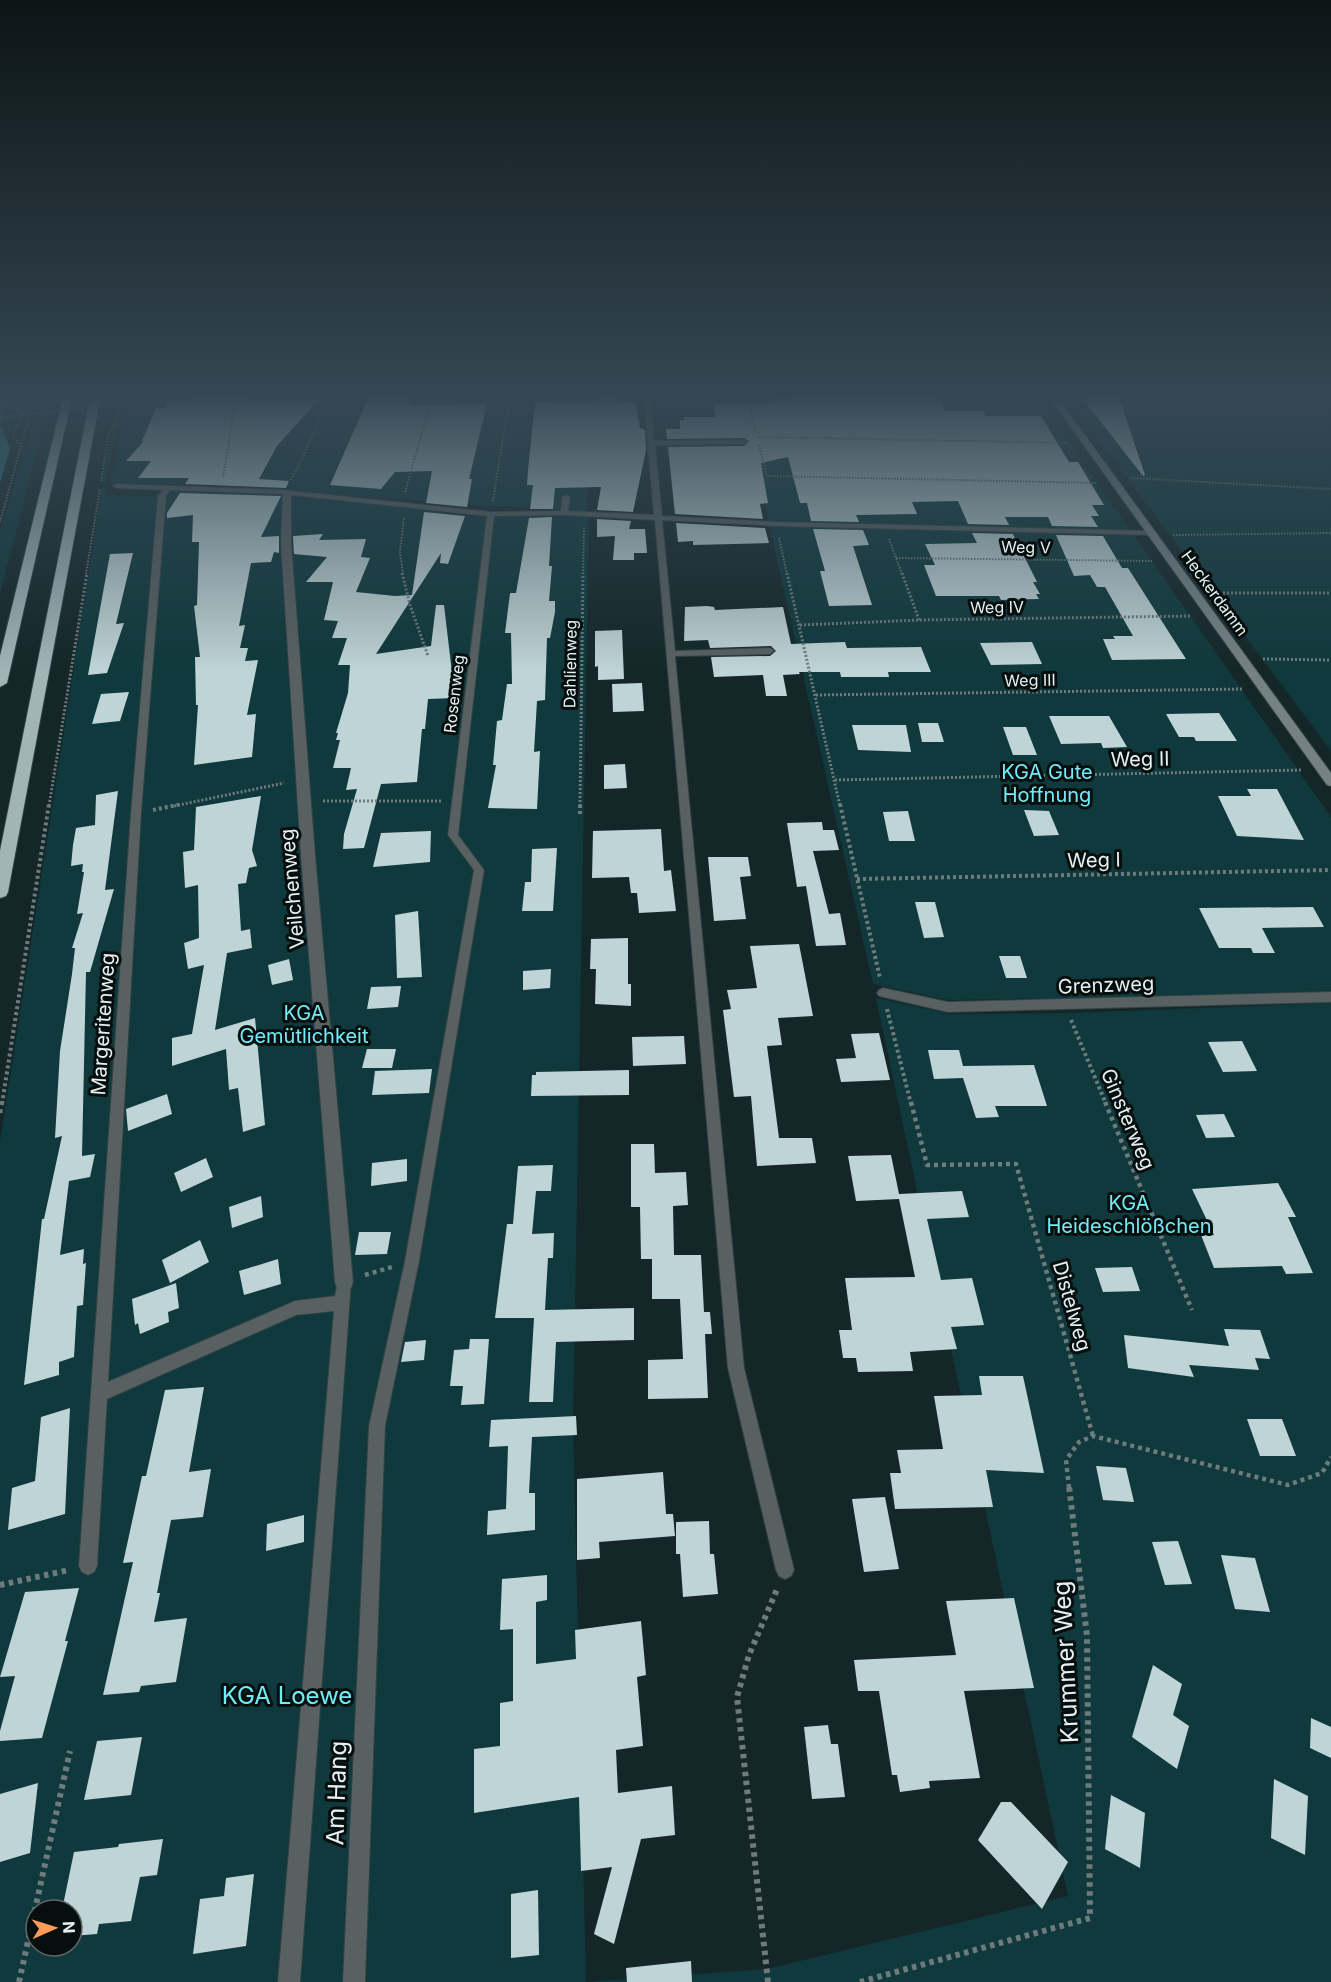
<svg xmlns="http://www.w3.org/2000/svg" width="1331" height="1982" font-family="Inter,sans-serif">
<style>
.green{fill:#0f393c;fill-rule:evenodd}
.water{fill:#257c83}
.building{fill:#bfd4d6}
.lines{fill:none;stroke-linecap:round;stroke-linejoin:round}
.lane-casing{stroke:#324244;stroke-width:2}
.street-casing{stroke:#324244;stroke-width:2}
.secondary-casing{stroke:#324244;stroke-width:2}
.highway-casing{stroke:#324244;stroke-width:2}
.path-far4{stroke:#6d7b7c;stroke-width:2;stroke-dasharray:1.5 1.5;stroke-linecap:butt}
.path-far3{stroke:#6d7b7c;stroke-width:3;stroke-dasharray:2 2;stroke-linecap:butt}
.path-far2{stroke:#6d7b7c;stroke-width:4;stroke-dasharray:3 3;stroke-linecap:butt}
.path-far1{stroke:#6d7b7c;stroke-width:4.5;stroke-dasharray:4 4;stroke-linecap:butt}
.path{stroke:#6d7b7c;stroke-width:6;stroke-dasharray:4.5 4.5;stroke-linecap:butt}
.lane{fill:#586061;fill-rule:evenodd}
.street{fill:#586061;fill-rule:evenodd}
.secondary{fill:#758284;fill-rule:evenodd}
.highway{fill:#a1b5b7;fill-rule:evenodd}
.path-bridge{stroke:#6d7b7c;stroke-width:2;stroke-dasharray:1.5 1.5;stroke-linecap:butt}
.labels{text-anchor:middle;stroke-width:6;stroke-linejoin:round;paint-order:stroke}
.far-street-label{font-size:16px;fill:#e6f0f1;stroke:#070e0e}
.street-label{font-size:20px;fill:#e6f0f1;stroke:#070e0e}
.park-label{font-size:20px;fill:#71ecf6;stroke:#070e0e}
.near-street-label{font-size:24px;fill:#e6f0f1;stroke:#070e0e}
.near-park-label{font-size:24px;fill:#71ecf6;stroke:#070e0e}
</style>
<rect width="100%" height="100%" fill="#152628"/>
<path class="green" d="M8,394H32L33,402L20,404L13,409L15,418L9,437H6L0,424Z
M39,394H52L0,593V532L33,418L43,404Z
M152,394H590L587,511H550L548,507L484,506L216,485L109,484L128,406L151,404Z
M743,394H1035L1331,817V994L948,1000L873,984L768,520L761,476L764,475Z
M1155,394H1331V751L1069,400L1164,405Z
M125,406L113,447L106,484H102L108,443Z
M102,487H108L106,495L156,497L170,490L278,495L441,512L440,517L589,516L573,1423L586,1982H0V1141ZM36,1910H72V1946H36Z
M876,998L950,1014L1073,1013L1331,1003V1982H587L767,1969L1068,1896Z"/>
<path class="water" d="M0,394H8L0,424L10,448L0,483Z"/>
<path class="building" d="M174,394H252V400H318L277,446L259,479L289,481L286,488L185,484L189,478H138L151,461H126L144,441H142L156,408H165Z
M370,394H414L410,405L487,404L469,479H472L467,507L426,503L432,471L395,472L381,489L330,485Z
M599,394H619V402H635L640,428L645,430L646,450L633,512L597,510L601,487L555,488L553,509H530L533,485H527L528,470L535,402L599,401Z
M770,394H937L944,411H984L986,416H1041L1069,462H1078L1104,505H1092L1099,516H1091L1098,527L1052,526L1048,517H1005L1009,525L968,524L958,501L912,502L917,514L856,515L859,522L811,521L807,503H800L788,457L761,463L768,503L760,504L763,519L675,514L668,447L744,446L749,441L744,438L667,439L666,429H680V420H684V417H716L713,404L772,403Z
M1079,394H1118L1145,475L1143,476Z
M180,493L281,496L261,537L279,536V553L274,552L271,562L251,563L239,626L245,625L240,648H248L245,661L258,660L247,715L256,714L252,757L194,765L198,705H196L195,657H200L194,606L197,605L199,542H192L193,515L167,518V513Z
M424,512L465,516L448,564L440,563L441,553L376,654L431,646L436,605H444L455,698L428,699L425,729H422L417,782L381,784L364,848L343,849L344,834L357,789L346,790L351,768H333L340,740H336L338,733H336L348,693L350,665H338L347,638H332L338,621L324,620L333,582H306L327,557L294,554L293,536L323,534L319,540L366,539L361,557L370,558L356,592L395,596L412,595Z
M552,517L549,566H552L549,601H555V612L550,638H547L545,700L537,701L534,752L540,751L537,809L488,808L496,765H493L497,721L502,720L507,684H512L511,633H505L510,593H516L529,518Z
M597,519L631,521L629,529H645L647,553H634V560H613L615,536L597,537Z
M676,523L765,528L769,543L693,545V541L678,542Z
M813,529L863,530L869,545L853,546L872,605L829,606L820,571H825Z
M972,533L1013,534L1037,582H1033L1040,594H1036L1039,599L1001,600L999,596H936L924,565H935L925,544L977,543Z
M1056,535L1103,536L1122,568H1128L1186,659L1112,660L1103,639H1115L1113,636H1133L1105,587H1097L1090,575L1074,576Z
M133,553L116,624L124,623L107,673L88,675L110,554Z
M707,606L714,607L715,610L783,607L791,644L845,642L847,648L921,647L931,672H888L889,677H841L840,672H799L800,674L783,675L787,696H766L763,675L714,677L711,657L770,656L776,651L771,646L710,648L708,640L684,641L685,607Z
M622,630L624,679L598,680V666L595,667V631Z
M1032,642L1042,664L991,665L980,643Z
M642,683L644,711L613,712L612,684Z
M129,692L120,721L92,724L101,694Z
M1219,713L1237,741H1196L1194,737H1179L1166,714Z
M1049,716H1109L1127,747L1103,748L1101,743L1061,744Z
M918,723H938L944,742H922Z
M852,725H906L911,752L858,750Z
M1003,727H1026L1037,755H1013Z
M625,764L627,788L604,789V765Z
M1247,789H1277L1304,840L1237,836L1218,796H1251Z
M118,791L105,890L114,889L90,972H86L82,1156L95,1154L90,1177L69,1181L60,1255L84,1249L83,1264L86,1263L83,1305L77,1306L74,1357L59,1362V1375L24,1385L42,1219H44L62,1136L55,1138L60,1051L72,974L75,948H72L83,913L77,914L84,872H82L83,864L71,866L73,845L76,828L95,825L96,795Z
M261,796L252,850L257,866L249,868L246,883L238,884L241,931L250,929L252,948L227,953L215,1030L255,1018L265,1125L243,1132L238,1088L229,1090L226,1049L172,1066V1038L192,1034L204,965L188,969L184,943L199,938L198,885L185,888L183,852L194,850L196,807Z
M1024,810L1049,811L1059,835L1034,836Z
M908,811L915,841H889L883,812Z
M822,822L823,830H834L839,850L813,851L829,914L840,913L846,945L816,946L806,886L797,887L787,823Z
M661,829L664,871L671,870L676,911L639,913L637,893H631L629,877L592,878L593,831Z
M431,831L430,862L373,867L381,833Z
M557,848L553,911H522L525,882H531L532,849Z
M708,857H748L751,876L740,877L746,919L714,921Z
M915,902H935L944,937L924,938Z
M1313,907L1324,927L1262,928L1275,953H1253L1251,948H1219L1199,908Z
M418,911L422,977L397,978L395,915Z
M628,938V984H631V1006L595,1004L596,969H590L591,939Z
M799,944L813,1016L778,1018L782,1045L767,1046L779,1138H812L816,1163L757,1166L751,1096L734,1097L723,1010L731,1009L727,990L757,988L750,946Z
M999,956H1020L1027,978H1006Z
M289,959L293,980L272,985L268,965Z
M551,969L550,988L523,990V971Z
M401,986L398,1007L367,1009L371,987Z
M879,1033L890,1080L841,1082L836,1059L856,1058L851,1034Z
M684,1036L686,1064L633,1066L632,1037Z
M1242,1041L1257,1071L1223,1072L1208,1042Z
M367,1049H396L392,1068H362Z
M928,1050H959L963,1066L1034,1065L1047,1106H995L999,1117L976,1118L963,1078L934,1079Z
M432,1069L429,1093L372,1095L375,1071Z
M629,1070V1095L531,1096L532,1075H536V1072Z
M167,1094L172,1114L128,1131L126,1109Z
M1224,1114L1235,1137L1206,1138L1196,1115Z
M631,1144H654L655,1173L686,1172L688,1205L673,1206L674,1255H701L704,1312H710L712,1334H705L708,1398L648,1399V1360L683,1359L680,1299H652V1259H641L640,1207H631Z
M891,1155L899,1194L962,1191L969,1217L927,1219L941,1280L972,1278L984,1325L951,1327L957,1349L910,1352L913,1371L858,1372L856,1358H843L839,1330H852L845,1278L915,1277L899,1199L856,1201L848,1156Z
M206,1158L213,1177L181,1192L174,1173Z
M407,1159V1181L371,1186L372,1163Z
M553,1165L551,1191H536L532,1234L554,1233L553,1258H548L545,1310L634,1308V1340L556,1342L553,1402H529L534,1318H495L507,1224H513L518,1166Z
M1278,1183L1296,1217H1288L1313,1273L1286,1274L1282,1266L1214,1268L1201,1235H1214L1192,1189Z
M261,1196L263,1217L232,1228L229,1207Z
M359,1232H391L387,1254L355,1255Z
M200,1240L209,1262L170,1283L162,1260Z
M278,1259L281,1284L244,1295L239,1271Z
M1132,1267L1140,1291L1103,1292L1095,1268Z
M176,1283L179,1308L168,1312L169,1322L140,1334L138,1323L135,1325L132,1299Z
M1224,1329L1260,1330L1270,1359L1255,1358L1259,1370L1189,1365L1194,1377L1128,1368L1124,1335L1229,1346Z
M470,1339H489L484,1404L461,1405L463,1386H450L454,1350L469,1349Z
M426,1340L424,1360L401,1362L405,1342Z
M979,1376H1023L1044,1473L986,1470L993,1507L895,1509L890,1473H901L897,1450L943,1449L934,1396L982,1395Z
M204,1387L189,1472L211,1469L203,1517L171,1520L157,1593H160L154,1622L187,1618L176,1682L141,1686L139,1692L103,1695L133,1562L123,1563L142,1476H146L165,1390Z
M70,1408L65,1514L8,1530L12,1488L35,1481L41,1417Z
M576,1416L577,1435L532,1437L529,1493H535V1530L487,1535L488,1511L506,1509L508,1446L489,1447L491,1420Z
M1247,1419H1282L1296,1456H1260Z
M1096,1466L1126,1468L1134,1502L1103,1500Z
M663,1472L666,1514H673L675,1536L599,1542L600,1558L577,1560V1479Z
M885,1497L899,1569L864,1572L852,1499Z
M304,1515V1542L266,1551L267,1524Z
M709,1521L710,1554H714L718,1594L683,1597L680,1554H676V1522Z
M1178,1541L1192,1584L1165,1585L1152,1542Z
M1221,1555L1255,1558L1270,1612L1235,1609Z
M547,1575V1600L536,1602V1664L576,1659L575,1630L641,1621L646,1675L637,1677L643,1746L616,1750L618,1793L672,1786L675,1835L641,1839L614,1944L594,1934L612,1867L581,1871L579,1797L474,1813V1749L500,1746V1703L513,1701V1629L500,1630L502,1579Z
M79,1588L65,1641H68L42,1738L0,1741V1731L15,1676L0,1677L25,1592Z
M1014,1598L1034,1688L964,1691L980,1778L929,1781L930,1788L900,1792L897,1775H892L879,1691H858L854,1660L956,1655L946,1601Z
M1153,1665L1182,1684L1173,1715L1189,1726L1177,1769L1132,1737Z
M1311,1718L1331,1727V1758L1310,1748Z
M828,1725L831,1744H838L845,1797L812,1799L804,1727Z
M142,1737L131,1795L84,1800L97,1741Z
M1274,1779L1308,1796L1305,1855L1271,1838Z
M38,1783L30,1853L0,1862V1794Z
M1111,1795L1145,1813L1140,1868L1105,1849Z
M1001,1802H1011L1068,1862L1042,1909L978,1840Z
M163,1839L157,1875L140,1877L131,1921L99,1924L97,1934L72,1936V1910H62L74,1852L118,1847L119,1844Z
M254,1874L246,1946L193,1954L200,1899L224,1896L226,1878Z
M538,1890L539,1955L511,1958V1894Z
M691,1961L692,1982H627L626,1968Z"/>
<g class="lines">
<defs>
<path id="lane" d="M648,394L650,396L654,441L744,440L747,442L744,444L655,445L662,516L776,522L1152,531L1156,533L1152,535L776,526L662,520L675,651L770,648L774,651L770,654L675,656L744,1368L794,1570L791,1576L785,1579L779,1576L776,1570L728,1368L655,520L564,515L494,516L458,835L484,870L419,1261L385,1426L365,1982H343L369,1426L405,1261L474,870L448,835L487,516L282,494L170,490L166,496L141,813L108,1382L295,1301L335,1296L339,1277L344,1275L349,1277L351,1282L300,1982H278L334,1311L296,1315L107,1399L97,1566L94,1572L88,1575L82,1572L79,1566L131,813L158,496L163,490L117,488L113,486L117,484L282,490L491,512L561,511L562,497L566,495L570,497L568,511L654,515L644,396Z
M883,988L948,1002L1331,992V1002L948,1012L879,996L877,993L879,990Z"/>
<path id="street" d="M287,490L291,493V543L315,855L353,1282L351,1288L344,1291L337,1288L335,1282L301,855L281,543L283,493Z"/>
<path id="secondary" d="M1047,394H1055L1331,773V786L1327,785Z"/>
<path id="highway" d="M64,394H73L7,683L0,687V656Z
M91,394H101L8,892L6,896L0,898V851Z"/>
</defs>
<use href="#lane" class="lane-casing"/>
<use href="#street" class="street-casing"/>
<use href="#secondary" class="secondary-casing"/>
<use href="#highway" class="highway-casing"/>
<path class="path-far4" d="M155,394V397L161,400L190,399L193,405H235L223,477
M747,394L756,432
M1238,394L1243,400
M126,395L133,394
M127,400L142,399L147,394
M749,400L1039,405
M32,415L38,410L40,402L36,398
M19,418L28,421
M758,437L1068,443
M759,445L767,476L1097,483
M21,446L13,436L22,412
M1131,478L1331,489
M291,480L302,460L329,395
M101,481L108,437L127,394
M405,492L433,394
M493,501L510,394
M0,522L28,421L36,402L35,394
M1173,535L1331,533
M779,538L787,574
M889,539L902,574
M896,558L1152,561
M86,574L100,489
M403,574L400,552L404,517
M583,574L584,526"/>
<path class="path-far3" d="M402,573L410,605L428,656
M787,573L840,806
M902,573L919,620
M1215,593H1331
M800,625L919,620L1190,616
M1263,659L1331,660
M816,695L1244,689
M835,780L1302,770
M323,801H442
M49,806L87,573
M174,806L284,783
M580,806L583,573"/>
<path class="path-far2" d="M840,804L880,978
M153,810L182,804
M580,814V804
M857,879L1331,870
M887,1009L911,1104
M1071,1020L1106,1104
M2,1104L49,804"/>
<path class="path-far1" d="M911,1102L927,1165L1016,1164L1093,1436
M1105,1102L1192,1310
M0,1113L2,1102
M365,1275L392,1267
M1069,1488L1066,1460L1079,1442L1093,1436L1288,1485L1322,1473L1331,1457"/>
<path class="path" d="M0,1585L69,1570
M19,1982L70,1751
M768,1982L737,1697L749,1655L778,1587
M860,1982L1090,1918L1087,1636L1069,1486"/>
<use href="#lane" class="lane"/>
<use href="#street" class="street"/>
<use href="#secondary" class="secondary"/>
<use href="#highway" class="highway"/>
<path class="path-bridge" d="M127,400L126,397L129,394
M30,403L40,406
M30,403L40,406
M27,411L40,406
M27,411L17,410L30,403
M27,411L40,406
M22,412L16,409L30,403
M23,415L27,411
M0,417L134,403V401"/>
</g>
<linearGradient id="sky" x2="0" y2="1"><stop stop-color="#0c1516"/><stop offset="0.59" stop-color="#354753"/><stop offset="1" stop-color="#354753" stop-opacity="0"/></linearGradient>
<rect width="1331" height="672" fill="url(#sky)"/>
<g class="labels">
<g class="far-street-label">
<text transform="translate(1026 547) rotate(1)" y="6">Weg V</text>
<text transform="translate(1215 593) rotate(54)" y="6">Heckerdamm</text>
<text transform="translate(997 607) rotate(-1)" y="6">Weg IV</text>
<text transform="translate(570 664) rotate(-89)" y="6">Dahlienweg</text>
<text transform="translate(1030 680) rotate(-1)" y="6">Weg III</text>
<text transform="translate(454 694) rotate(-83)" y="6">Rosenweg</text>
</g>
<g class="street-label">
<text transform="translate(1140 759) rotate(-1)" y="7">Weg II</text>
<text transform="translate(1094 860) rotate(-1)" y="7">Weg I</text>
<text transform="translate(292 889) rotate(-95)" y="7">Veilchenweg</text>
<text transform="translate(1106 985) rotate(-2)" y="7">Grenzweg</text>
<text transform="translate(103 1024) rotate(-86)" y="7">Margeritenweg</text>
<text transform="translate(1128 1119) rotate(67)" y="7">Ginsterweg</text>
<text transform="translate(1072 1306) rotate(74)" y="7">Distelweg</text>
</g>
<g class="park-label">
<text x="1047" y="779">KGA Gute<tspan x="1047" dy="23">Hoffnung</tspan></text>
<text x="304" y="1020">KGA<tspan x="304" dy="23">Gemütlichkeit</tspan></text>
<text x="1129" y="1210">KGA<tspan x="1129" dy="23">Heideschlößchen</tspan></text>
</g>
<g class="near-street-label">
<text transform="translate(1066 1662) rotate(-93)" y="8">Krummer Weg</text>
<text transform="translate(337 1793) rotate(-88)" y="8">Am Hang</text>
</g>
<g class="near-park-label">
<text x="287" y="1704">KGA Loewe</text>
</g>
</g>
<g transform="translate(54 1928) rotate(87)"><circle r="28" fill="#070e0e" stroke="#606869" stroke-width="1.5"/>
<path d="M0-4.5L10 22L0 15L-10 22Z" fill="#fe9b58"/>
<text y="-9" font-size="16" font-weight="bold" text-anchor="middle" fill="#e6f0f1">N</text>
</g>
</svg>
